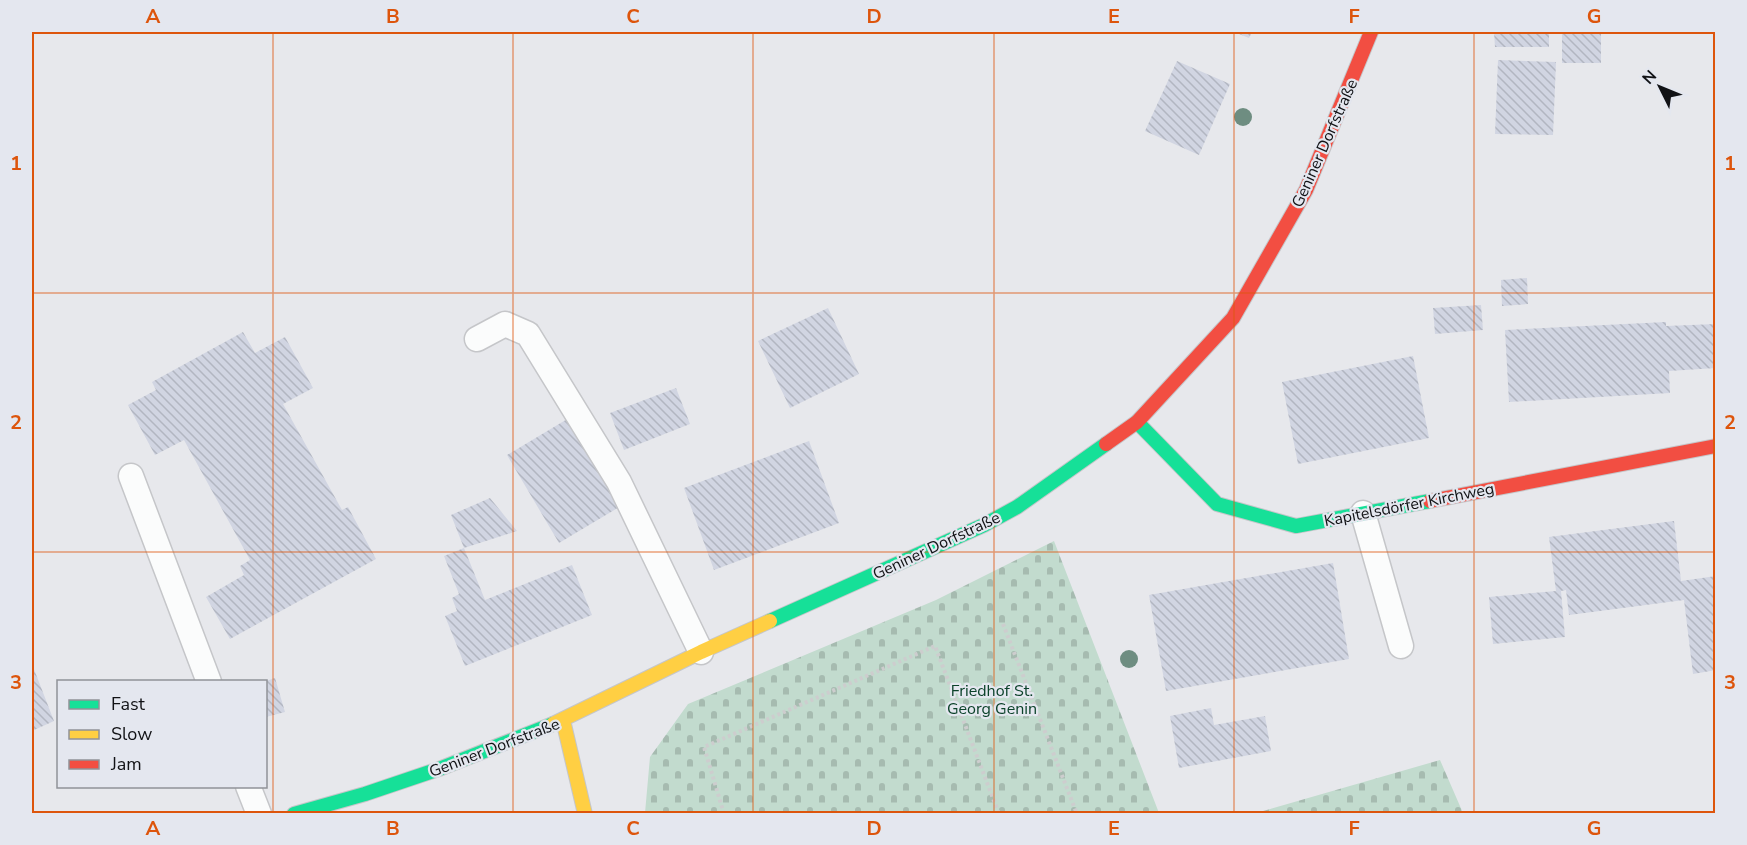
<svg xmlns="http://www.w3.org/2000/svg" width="1747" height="845" font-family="'Nunito Sans',sans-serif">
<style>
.cemetery{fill:url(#cemetery-stones)}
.building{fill:url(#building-back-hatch)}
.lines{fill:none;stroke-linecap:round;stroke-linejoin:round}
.lane-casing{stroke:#c5c6c9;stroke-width:27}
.fast-casing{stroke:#c5c6c9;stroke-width:16}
.slow-casing{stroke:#c5c6c9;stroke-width:16}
.jam-casing{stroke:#c5c6c9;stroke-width:16}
.path{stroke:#cdcdce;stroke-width:4;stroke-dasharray:3 3;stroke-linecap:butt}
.lane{stroke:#fbfcfc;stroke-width:24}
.fast{stroke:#16e098;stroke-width:14}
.slow{stroke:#ffcf43;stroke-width:14}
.jam{stroke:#f24e42;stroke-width:14}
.tree{fill:#6e8d81}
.grid{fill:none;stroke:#dd550c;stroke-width:1.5;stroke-opacity:0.55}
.labels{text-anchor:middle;stroke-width:4.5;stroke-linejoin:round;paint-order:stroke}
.street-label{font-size:16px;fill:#111215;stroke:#e4e7ef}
.park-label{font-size:16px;fill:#0b422a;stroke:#e4e7ef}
.neatline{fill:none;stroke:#dd550c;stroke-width:2}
.grid-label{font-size:20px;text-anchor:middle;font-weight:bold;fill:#dd550c}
</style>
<defs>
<pattern id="cemetery-stones" width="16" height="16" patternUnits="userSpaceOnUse" patternTransform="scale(1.5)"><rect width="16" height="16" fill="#c2dbce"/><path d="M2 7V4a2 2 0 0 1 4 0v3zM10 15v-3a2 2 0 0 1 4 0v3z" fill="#a6bbb0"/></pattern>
<pattern id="building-back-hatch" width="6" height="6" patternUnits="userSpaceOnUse" patternTransform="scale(1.5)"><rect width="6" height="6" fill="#d1d5e2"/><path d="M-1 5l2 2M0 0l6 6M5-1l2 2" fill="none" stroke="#b2b6c1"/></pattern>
</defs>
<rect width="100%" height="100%" fill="#e7e8ec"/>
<path class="cemetery" d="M1054,541L1159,813H645L650,757L688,704L936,600Z
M1440,760L1463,813H1256Z"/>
<path class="building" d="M1234,32H1252L1249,38Z
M1494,32H1549V47H1495Z
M1562,32H1601V63H1562Z
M1498,60L1556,62L1553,135L1495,134Z
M1177,61L1230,84L1199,155L1145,131Z
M1527,278L1528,304L1502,306L1501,280Z
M1481,305L1483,330L1435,334L1433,308Z
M828,308L859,374L790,408L758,341Z
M1666,322V326L1716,324V368L1669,371L1670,393L1509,402L1505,330Z
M243,332L255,353L285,337L313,388L283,404L342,510L348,507L376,559L230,639L206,597L244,575L240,566L250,560L184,440L155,455L128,405L156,390L152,382Z
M1413,356L1429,438L1298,464L1282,382Z
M676,388L690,424L624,450L610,413Z
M569,418L621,506L559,543L507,455Z
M809,441L839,523L714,570L684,488Z
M490,498L517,531L464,548L451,515Z
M1674,521L1681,581L1716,576V670L1693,674L1684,600L1569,615L1566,590L1561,591L1565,637L1493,644L1489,597L1556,591L1549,537Z
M464,548L485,600L572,565L592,615L465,666L445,616L457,611L452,598L459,594L444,556Z
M1333,563L1349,659L1166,691L1149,595Z
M32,664L54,721L32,731Z
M275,678L285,712L266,717V681Z
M1211,708L1214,725L1265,716L1271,751L1179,768L1170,716Z"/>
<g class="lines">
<defs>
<path id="lane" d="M477,339L505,324L528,334L619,482L701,652
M131,476L209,682
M1363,513L1401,646
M248,786L259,814"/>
<path id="fast" d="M1137,422L1217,504L1296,526L1430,501
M770,621L984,525L1017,507L1106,444
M294,814L365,794L439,769L553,724"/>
<path id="slow" d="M563,720L585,814
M553,724L701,652L770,621"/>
<path id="jam" d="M1106,444L1137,422L1233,318L1306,190L1371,32
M1430,501L1716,446"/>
</defs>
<use href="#lane" class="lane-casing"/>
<use href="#fast" class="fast-casing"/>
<use href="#slow" class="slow-casing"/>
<use href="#jam" class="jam-casing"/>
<path class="path" d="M1003,624L1077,814
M724,814L704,747L935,646L999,814"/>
<use href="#lane" class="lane"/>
<use href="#fast" class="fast"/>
<use href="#slow" class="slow"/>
<use href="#jam" class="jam"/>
</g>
<g class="tree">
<circle cx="1243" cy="117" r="9"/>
<circle cx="1129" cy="659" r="9"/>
</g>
<path class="grid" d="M273,32V814M513,32V814M753,32V814M994,32V814M1234,32V814M1474,32V814M32,293H1716M32,552H1716"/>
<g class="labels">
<g class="street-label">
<text transform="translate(1324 143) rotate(-66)" y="6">Geniner Dorfstraße</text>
<text transform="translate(1409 504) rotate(-11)" y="6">Kapitelsdörfer Kirchweg</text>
<text transform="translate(936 545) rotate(-25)" y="6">Geniner Dorfstraße</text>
<text transform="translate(494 747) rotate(-21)" y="6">Geniner Dorfstraße</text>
</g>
<g class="park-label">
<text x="992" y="696">Friedhof St.<tspan x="992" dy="18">Georg Genin</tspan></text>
</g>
</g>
<rect width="1747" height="845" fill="none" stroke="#e4e7ef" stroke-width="66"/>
<rect x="57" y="680" width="210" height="108" fill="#e4e7ef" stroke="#909298" stroke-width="1.5"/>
<rect x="69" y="700" width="30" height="9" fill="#16e098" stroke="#909298" stroke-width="1.5"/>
<text x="111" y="710" font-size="18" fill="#111215">Fast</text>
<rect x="69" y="730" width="30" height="9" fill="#ffcf43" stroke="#909298" stroke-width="1.5"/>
<text x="111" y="740" font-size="18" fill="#111215">Slow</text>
<rect x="69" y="760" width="30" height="9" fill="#f24e42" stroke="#909298" stroke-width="1.5"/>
<text x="111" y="770" font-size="18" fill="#111215">Jam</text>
<g transform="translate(1660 87) rotate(313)" stroke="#e4e7ef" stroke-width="4.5" paint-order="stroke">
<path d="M0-4.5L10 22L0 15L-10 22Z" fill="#111215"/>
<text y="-9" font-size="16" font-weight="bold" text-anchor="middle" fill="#111215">N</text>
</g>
<rect x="33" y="33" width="1681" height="779" class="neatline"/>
<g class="grid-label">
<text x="153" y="23">A</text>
<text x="393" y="23">B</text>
<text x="633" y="23">C</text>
<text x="874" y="23">D</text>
<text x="1114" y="23">E</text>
<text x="1354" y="23">F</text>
<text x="1594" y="23">G</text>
<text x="16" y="170">1</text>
<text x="1730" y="170">1</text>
<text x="16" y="429">2</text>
<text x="1730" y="429">2</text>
<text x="16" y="689">3</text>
<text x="1730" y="689">3</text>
<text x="153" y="835">A</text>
<text x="393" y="835">B</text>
<text x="633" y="835">C</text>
<text x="874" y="835">D</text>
<text x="1114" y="835">E</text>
<text x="1354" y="835">F</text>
<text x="1594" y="835">G</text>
</g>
</svg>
